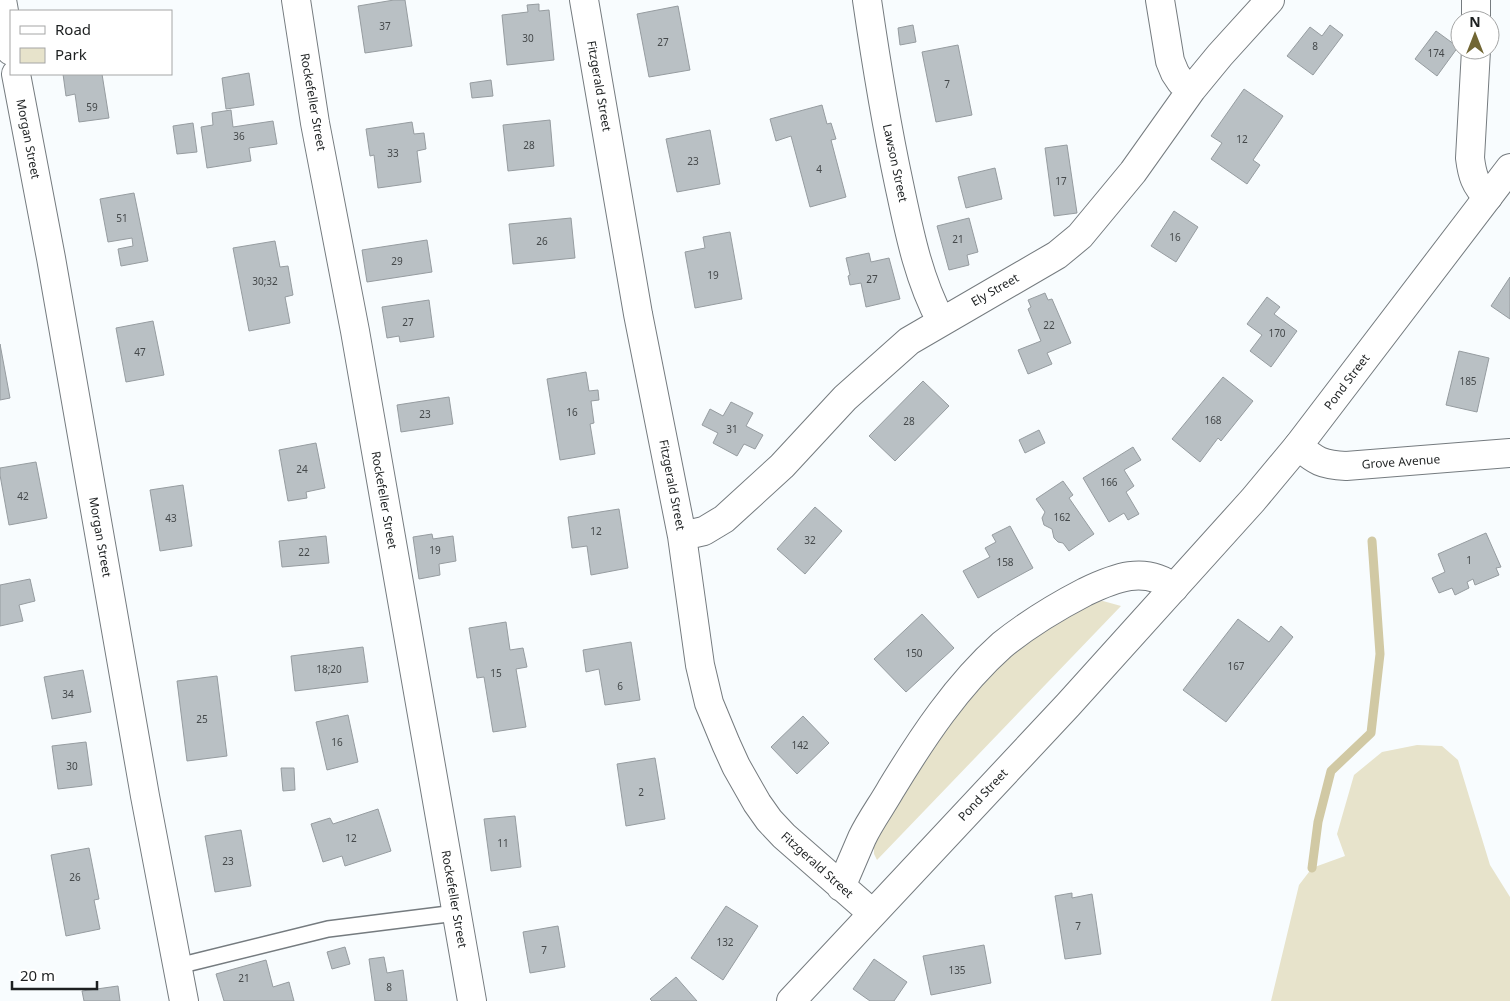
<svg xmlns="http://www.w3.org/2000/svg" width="1510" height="1001" font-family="'Noto Sans',sans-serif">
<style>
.green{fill:#e7e3cb}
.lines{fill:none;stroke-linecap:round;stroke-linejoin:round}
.stream{stroke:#d1c9a4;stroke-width:9}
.building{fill:#b9c0c4;stroke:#969ca0}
.lane-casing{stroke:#757b7f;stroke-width:18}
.street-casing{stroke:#757b7f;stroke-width:30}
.secondary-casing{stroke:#757b7f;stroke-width:30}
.lane{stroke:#fff;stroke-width:15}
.street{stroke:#fff;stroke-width:28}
.secondary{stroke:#fff;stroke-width:28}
.labels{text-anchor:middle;stroke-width:4.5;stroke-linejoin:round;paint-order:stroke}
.number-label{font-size:10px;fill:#44484a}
.street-label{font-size:12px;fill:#1d2021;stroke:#fff}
</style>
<rect width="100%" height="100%" fill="#f8fcfe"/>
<path class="green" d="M1103,601L1121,606L877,860L874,854V847L890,808L906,784L958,713L999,666L1019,648L1064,612L1092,602Z
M1417,745L1442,746L1458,760L1490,865L1510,897V1001H1271L1299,885L1312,868L1345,856L1337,834L1354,775L1382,752Z"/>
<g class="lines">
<path class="stream" d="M1312,868L1318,822L1331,771L1371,733L1380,654L1372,541"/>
</g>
<path class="building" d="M394,0H405L412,46L365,53L358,6Z
M539,4V11L549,10L554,60L507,65L502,15L528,12L527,5Z
M678,6L690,70L649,77L637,14Z
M913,25L916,42L900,45L898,28Z
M1330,25L1343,35L1313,75L1287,56L1310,27L1322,36Z
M1436,31L1458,47L1437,76L1415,59Z
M958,45L972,115L936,122L922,52Z
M249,73L254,105L226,109L222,78Z
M63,74H102L109,118L79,122L75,94L66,96Z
M491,80L493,96L472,98L470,83Z
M1244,89L1283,116L1253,160L1260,165L1247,184L1211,159L1222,143L1211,136Z
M822,105L827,124L831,123L836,139L831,140L846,197L810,207L791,136L776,141L770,119Z
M231,110L233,127L273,121L277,144L249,148L251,161L207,168L201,127L213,125L212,113Z
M550,120L554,166L508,171L503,125Z
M412,122L414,134L424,133L426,149L417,151L421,182L378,188L374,155L370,156L366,129Z
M193,123L197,152L177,154L173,126Z
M710,130L720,184L677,192L666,139Z
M1067,145L1077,213L1054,216L1045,148Z
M995,168L1002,199L966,208L958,177Z
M134,193L148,261L121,266L118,249L133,246L132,238L108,242L100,199Z
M1174,211L1198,227L1176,262L1151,246Z
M571,218L575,258L513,264L509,224Z
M969,218L978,252L967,255L969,265L949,270L937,226Z
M730,232L742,299L695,308L685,252L705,248L703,237Z
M427,240L432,272L367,282L362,250Z
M275,241L280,267L288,266L293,295L285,297L290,323L249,331L233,248Z
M869,253L871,262L889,258L900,299L866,307L861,283L850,285L848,276L850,275L846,258Z
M1510,277V319L1491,306Z
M1045,293L1048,300L1052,299L1071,343L1047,353L1052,364L1028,374L1018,350L1041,341L1028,309L1031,307L1028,300Z
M1267,297L1280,307L1274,314L1297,331L1271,367L1250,351L1262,335L1247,324Z
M429,300L434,337L400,342L399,336L387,338L382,307Z
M153,321L164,375L126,382L116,328Z
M0,344L10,398L0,400Z
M1459,351L1489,358L1477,412L1446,405Z
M586,372L589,391L598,390L599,400L591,401L594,423L590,424L595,454L560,460L547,379Z
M1223,377L1253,401L1221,441L1218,438L1200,462L1172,439Z
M923,381L949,406L895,461L869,436Z
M449,397L453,424L401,432L397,405Z
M731,402L753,413L746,426L763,435L755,449L744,444L737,456L713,443L718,433L702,425L710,409L723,416Z
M1039,430L1045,443L1025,453L1019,440Z
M316,443L325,488L306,492L307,498L288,501L279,450Z
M1133,447L1141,460L1124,470L1134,486L1126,492L1139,514L1128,520L1124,513L1109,522L1083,478Z
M36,462L47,518L9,525L0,475V468Z
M1063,481L1073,495L1069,498L1094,534L1069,551L1063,543L1058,542L1054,538L1052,529L1044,525L1042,518L1045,512L1036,499Z
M183,485L192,546L160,551L150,490Z
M815,507L842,531L805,574L777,549Z
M619,509L628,568L591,575L587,546L572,548L568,517Z
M1010,526L1033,568L978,598L963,571L990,557L985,548L996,542L992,535Z
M1486,533L1501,567L1496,568L1499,575L1475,585L1473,579L1467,582L1469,588L1455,595L1452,588L1439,593L1432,578L1445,572L1438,554Z
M432,534L433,539L453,536L456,561L439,564L440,575L419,579L413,537Z
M326,536L329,563L282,567L279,541Z
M30,579L35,601L19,605L23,621L0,626V585Z
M922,614L954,648L906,692L874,659Z
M1238,619L1269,642L1281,626L1293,637L1226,722L1183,690Z
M506,622L510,650L523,648L527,667L516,669L526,727L493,732L484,677L477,678L469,628Z
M631,642L640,700L605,705L599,669L586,672L583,650Z
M363,647L368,682L295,691L291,656Z
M83,670L91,712L52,719L44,677Z
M217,676L227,756L187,761L177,681Z
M348,715L358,762L327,770L316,722Z
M803,716L829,743L797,774L771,747Z
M86,742L92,785L58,789L52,746Z
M655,758L665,819L626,826L617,764Z
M281,768H294L295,790L283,791Z
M378,809L391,851L345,866L342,856L323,862L311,824L330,818L333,824Z
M515,816L521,867L491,871L484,819Z
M241,830L251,886L215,892L205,836Z
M89,848L99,899L94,900L100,929L66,936L51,855Z
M1072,893V898L1092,894L1101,954L1065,959L1055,896Z
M726,906L758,926L723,980L691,958Z
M558,926L565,967L530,973L523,932Z
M984,945L991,983L931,995L923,956Z
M345,947L350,964L332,969L327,952Z
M384,957L387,973L403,970L407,1001H375L369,959Z
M874,959L907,982L894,1001H870L853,989Z
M266,960L273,987L289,982L294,1001H224L216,974Z
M676,977L697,1001H652L650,999Z
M118,986L120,1001H84L82,991Z"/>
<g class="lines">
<defs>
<path id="lane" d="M178,966L328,929L456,913"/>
<path id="street" d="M2,0L11,51
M296,0L315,123L355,331L472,1001
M584,0L638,314L682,536L700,665L709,703L726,744L736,766L757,803L769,820L784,836L872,913
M867,0C876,62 886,123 899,184C909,231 918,278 941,321
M1160,0L1170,61L1175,73L1181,82L1192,89
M1476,20V0
M1476,50L1470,158C1472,174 1475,186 1488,197
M16,74L51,258L145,796L184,1001
M1298,446C1316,461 1322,465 1346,466L1510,453
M682,536L704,531L724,519L782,466L845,398L909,341L1057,255L1080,236L1133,172L1192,89L1220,55L1270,0
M841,887C848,871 855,854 862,838C870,821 882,805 891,789C922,738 957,685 1002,645C1028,624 1056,607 1085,592C1114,578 1145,565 1174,588"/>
<path id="secondary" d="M791,1001L1068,705L1253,500L1298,446L1510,168"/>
</defs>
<use href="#lane" class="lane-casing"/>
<use href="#street" class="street-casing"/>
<use href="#secondary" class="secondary-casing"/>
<use href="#lane" class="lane"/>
<use href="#street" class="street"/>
<use href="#secondary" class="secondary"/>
</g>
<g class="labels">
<g class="number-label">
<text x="385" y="30">37</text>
<text x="528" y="42">30</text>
<text x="663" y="46">27</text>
<text x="1315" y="50">8</text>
<text x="1436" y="57">174</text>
<text x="947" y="88">7</text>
<text x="92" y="111">59</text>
<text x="239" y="140">36</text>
<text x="1242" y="143">12</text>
<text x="529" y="149">28</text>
<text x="393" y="157">33</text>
<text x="693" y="165">23</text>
<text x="819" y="173">4</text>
<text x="1061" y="185">17</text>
<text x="122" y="222">51</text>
<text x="1175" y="241">16</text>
<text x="958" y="243">21</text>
<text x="542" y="245">26</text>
<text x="397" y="265">29</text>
<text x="713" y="279">19</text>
<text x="872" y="283">27</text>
<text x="265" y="285">30;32</text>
<text x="408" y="326">27</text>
<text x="1049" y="329">22</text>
<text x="1277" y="337">170</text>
<text x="140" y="356">47</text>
<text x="1468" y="385">185</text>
<text x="572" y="416">16</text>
<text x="425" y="418">23</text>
<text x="1213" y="424">168</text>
<text x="909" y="425">28</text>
<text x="732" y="433">31</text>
<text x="302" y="473">24</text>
<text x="1109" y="486">166</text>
<text x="23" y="500">42</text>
<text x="1062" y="521">162</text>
<text x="171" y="522">43</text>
<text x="596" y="535">12</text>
<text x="810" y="544">32</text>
<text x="435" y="554">19</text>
<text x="304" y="556">22</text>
<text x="1469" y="564">1</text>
<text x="1005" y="566">158</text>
<text x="914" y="657">150</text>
<text x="1236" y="670">167</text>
<text x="329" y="673">18;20</text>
<text x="496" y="677">15</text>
<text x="620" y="690">6</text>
<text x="68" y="698">34</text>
<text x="202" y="723">25</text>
<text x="337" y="746">16</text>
<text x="800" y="749">142</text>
<text x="72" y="770">30</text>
<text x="641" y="796">2</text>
<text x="351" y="842">12</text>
<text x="503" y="847">11</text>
<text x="228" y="865">23</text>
<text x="75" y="881">26</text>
<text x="1078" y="930">7</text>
<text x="725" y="946">132</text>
<text x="544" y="954">7</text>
<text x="957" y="974">135</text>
<text x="244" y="982">21</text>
<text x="389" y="991">8</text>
</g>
<g class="street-label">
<text transform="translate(599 86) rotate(80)" y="4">Fitzgerald Street</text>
<text transform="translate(313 102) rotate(80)" y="4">Rockefeller Street</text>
<text transform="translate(28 139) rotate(79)" y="4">Morgan Street</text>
<text transform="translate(895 163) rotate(78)" y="4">Lawson Street</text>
<text transform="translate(995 290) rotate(-30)" y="4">Ely Street</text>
<text transform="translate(1347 382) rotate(-53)" y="4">Pond Street</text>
<text transform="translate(1401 462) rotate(-4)" y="4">Grove Avenue</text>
<text transform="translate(672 485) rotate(79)" y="4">Fitzgerald Street</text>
<text transform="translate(384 500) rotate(80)" y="4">Rockefeller Street</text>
<text transform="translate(100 537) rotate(80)" y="4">Morgan Street</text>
<text transform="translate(983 795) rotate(-47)" y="4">Pond Street</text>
<text transform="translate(817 865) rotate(42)" y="4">Fitzgerald Street</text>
<text transform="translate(454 899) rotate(80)" y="4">Rockefeller Street</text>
</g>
</g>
<rect x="10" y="10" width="162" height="65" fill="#ffffff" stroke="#a5a6a6"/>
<rect x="20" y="26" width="25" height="8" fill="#ffffff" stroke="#a5a6a6"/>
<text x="55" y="35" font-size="15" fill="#1d2021">Road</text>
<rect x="20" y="48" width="25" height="15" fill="#e7e3cb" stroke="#a5a6a6"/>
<text x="55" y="60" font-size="15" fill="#1d2021">Park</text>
<g transform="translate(1475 35)"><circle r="24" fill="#ffffff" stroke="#a5a6a6"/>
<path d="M0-4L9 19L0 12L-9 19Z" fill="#716633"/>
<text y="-8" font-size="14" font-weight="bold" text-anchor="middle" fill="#1d2021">N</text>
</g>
<path d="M12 981v8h85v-8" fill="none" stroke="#1d2021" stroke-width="2.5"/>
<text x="20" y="981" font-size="15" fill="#1d2021" stroke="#ffffff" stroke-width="4" paint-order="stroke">20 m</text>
</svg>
